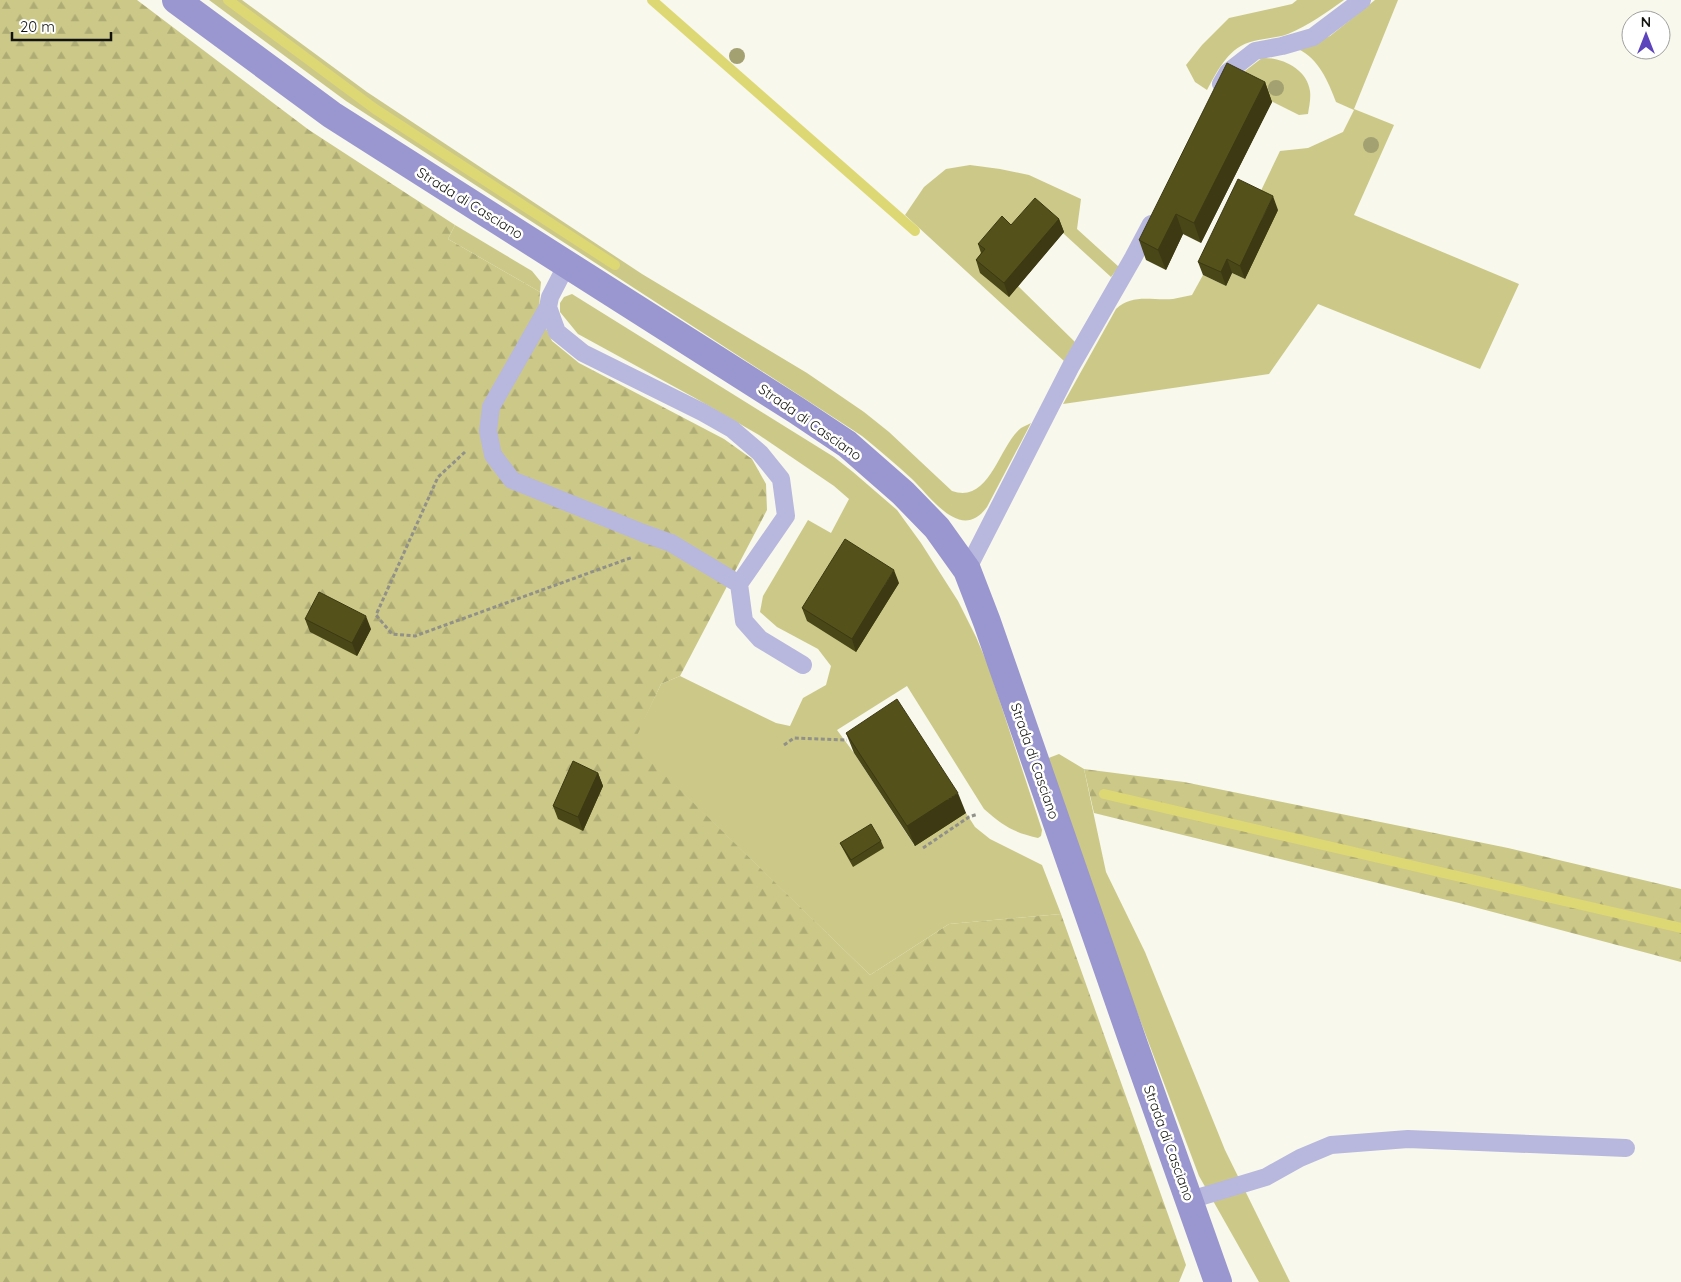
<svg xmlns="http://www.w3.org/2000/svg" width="1681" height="1282" font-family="Quicksand,sans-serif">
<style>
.green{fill:#ccc888}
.forest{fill:url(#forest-firs)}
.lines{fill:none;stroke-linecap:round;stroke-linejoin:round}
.stream{stroke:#ded874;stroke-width:10}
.path{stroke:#919189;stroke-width:3;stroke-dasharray:4 2.5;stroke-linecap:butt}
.lane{stroke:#b8b7de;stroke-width:18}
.secondary{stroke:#9a96d0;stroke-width:28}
.tree{fill:#a3a171}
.wall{fill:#494617}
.shaded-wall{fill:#3c3913}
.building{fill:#55511b;stroke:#3c3913}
.labels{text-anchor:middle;stroke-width:5;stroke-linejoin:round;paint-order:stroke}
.street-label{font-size:14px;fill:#12120e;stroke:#fff}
</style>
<defs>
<pattern id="forest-firs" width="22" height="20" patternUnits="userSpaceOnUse" patternTransform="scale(1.25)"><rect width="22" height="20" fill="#ccc888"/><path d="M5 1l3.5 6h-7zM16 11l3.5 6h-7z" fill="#aeab74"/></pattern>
</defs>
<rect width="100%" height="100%" fill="#f8f8ed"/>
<path class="green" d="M209,0H242L367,92L642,274L807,373L864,412L889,432L952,491C990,504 998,447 1021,428C1024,426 1028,425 1031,423L987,507C961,543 931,497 912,479C896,464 879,450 862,436L346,101Z
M1297,0H1344C1326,13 1309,25 1288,34C1277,38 1265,38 1254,41C1229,46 1218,70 1207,90L1195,82L1186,65L1202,45L1229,18L1292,4Z
M1375,0H1398L1354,109L1394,125L1354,215L1519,284L1480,369L1318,304L1269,374L1063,404L1116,309C1133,293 1152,301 1173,299C1179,298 1186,296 1192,295L1203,275L1226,286L1232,273L1245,279L1257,199L1280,151L1308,148L1343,132L1354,110L1336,102C1328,81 1319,59 1298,49L1330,36Z
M1262,58C1282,57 1307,69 1310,91C1311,99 1309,107 1308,114L1299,115L1235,83L1241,74Z
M970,165L1000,169L1029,175L1081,199L1077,229L1119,267L1111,277L1040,212L1018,286L1075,342L1064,361L905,215L924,187L946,169Z
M455,225L532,271L541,282L540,292L448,239Z
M572,294L834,457L853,472L897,510L921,543L958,601L976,637L988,665L1042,830L1041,836L1038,838C1013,832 1003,826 984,809L907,686L837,730L854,753L914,845L966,813L975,827L990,839L1042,865L1061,914L949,924L870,975L632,744L661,684L680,676L776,723L790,726L803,698L826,685L831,666L818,649L777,627L760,612L763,596L808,520L831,533L849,499L834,486L759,435L695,398L578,334L560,312V303L564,297Z
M1059,754L1084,769L1106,872L1145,952L1225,1150L1290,1282H1259L1199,1176L1105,927L1046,759Z"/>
<path class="forest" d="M0,0H137L309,130L455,225L448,239L540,292L539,313L552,341L579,363L724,439L752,459L766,484L767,510L680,676L661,684L633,744L870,975L949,924L1061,914L1186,1265L1179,1282H0Z
M1084,769L1184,782L1508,848L1681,889V962L1459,903L1094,813Z"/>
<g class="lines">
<path class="stream" d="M228,0L375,109L615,265
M652,0L915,231
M1104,794L1681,928"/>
<path class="path" d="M465,452L438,477L376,615L392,634L415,636L633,557
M784,745L794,738L847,740
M923,848L969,817L978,814"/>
<path class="lane" d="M1221,84L1228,72L1255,51L1282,46L1313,37L1362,0
M567,264L550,297L548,307L557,332L583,353L702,412L732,429L760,453L781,479L786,516L739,584L744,621L760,639L803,665
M548,307L491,407L488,431L493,455L512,480L643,533L671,543L739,584
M967,570L1071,366L1133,258L1151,224
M1190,1200L1266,1177L1300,1158L1331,1145L1408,1139L1626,1148"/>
<path class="secondary" d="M176,0L332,115L796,410L847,444L903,493L937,528L967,570L987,622L1133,1042L1218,1282"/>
</g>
<g class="tree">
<circle cx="737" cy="56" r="8"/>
<circle cx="1276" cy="88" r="8"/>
<circle cx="1371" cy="145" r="8"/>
</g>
<path class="wall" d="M1265,82L1272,102L1201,243L1183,234L1166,270L1146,260L1139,240Z
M1278,210L1245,279L1232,273L1226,286L1203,275L1198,262Z
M1059,219L1064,232L1009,297L980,273L976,260L981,253L978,244L1011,225Z
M899,583L856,652L807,621L802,608Z
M305,619L371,629L357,656L310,632Z
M846,733L966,813L915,846L854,753Z
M598,773L603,786L583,831L558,819L553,806Z
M881,841L884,848L853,867L843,849L840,843Z"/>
<path class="shaded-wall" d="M1265,82L1272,102L1201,243L1194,223Z
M1273,196L1278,210L1245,279L1240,266Z
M1176,214L1183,234L1166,270L1158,250Z
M1059,219L1064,232L1009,297L1004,283Z
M1227,259L1232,273L1226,286L1221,272Z
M894,570L899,583L856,652L852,639Z
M366,616L371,629L357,656L352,643Z
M598,773L603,786L583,831L578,817Z
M958,793L966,813L915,846L907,826Z"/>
<path class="building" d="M1227,63L1265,82L1194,223L1176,214L1158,250L1139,240Z
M1238,179L1273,196L1240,266L1227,259L1221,272L1198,262Z
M1035,198L1059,219L1004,283L976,260L985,249L978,244L1002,216L1011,225Z
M845,539L894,570L852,639L802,608Z
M319,592L366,616L352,643L305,619Z
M897,699L958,793L907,826L846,733Z
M573,761L598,773L578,817L553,806Z
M871,824L881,841L851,860L840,843Z"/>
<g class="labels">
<g class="street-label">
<text transform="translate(470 203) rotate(32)" y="5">Strada di Casciano</text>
<text transform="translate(810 422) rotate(35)" y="5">Strada di Casciano</text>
<text transform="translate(1035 761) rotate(71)" y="5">Strada di Casciano</text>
<text transform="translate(1169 1143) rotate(70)" y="5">Strada di Casciano</text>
</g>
</g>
<g transform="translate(1646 35)"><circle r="24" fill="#ffffff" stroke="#a0a09f"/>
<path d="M0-4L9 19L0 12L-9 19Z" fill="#5d44bc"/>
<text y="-8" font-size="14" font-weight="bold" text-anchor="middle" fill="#12120e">N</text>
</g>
<path d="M12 32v8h99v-8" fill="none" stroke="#12120e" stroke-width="2.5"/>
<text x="20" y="32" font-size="15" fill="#12120e" stroke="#ffffff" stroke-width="4" paint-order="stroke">20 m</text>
</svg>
